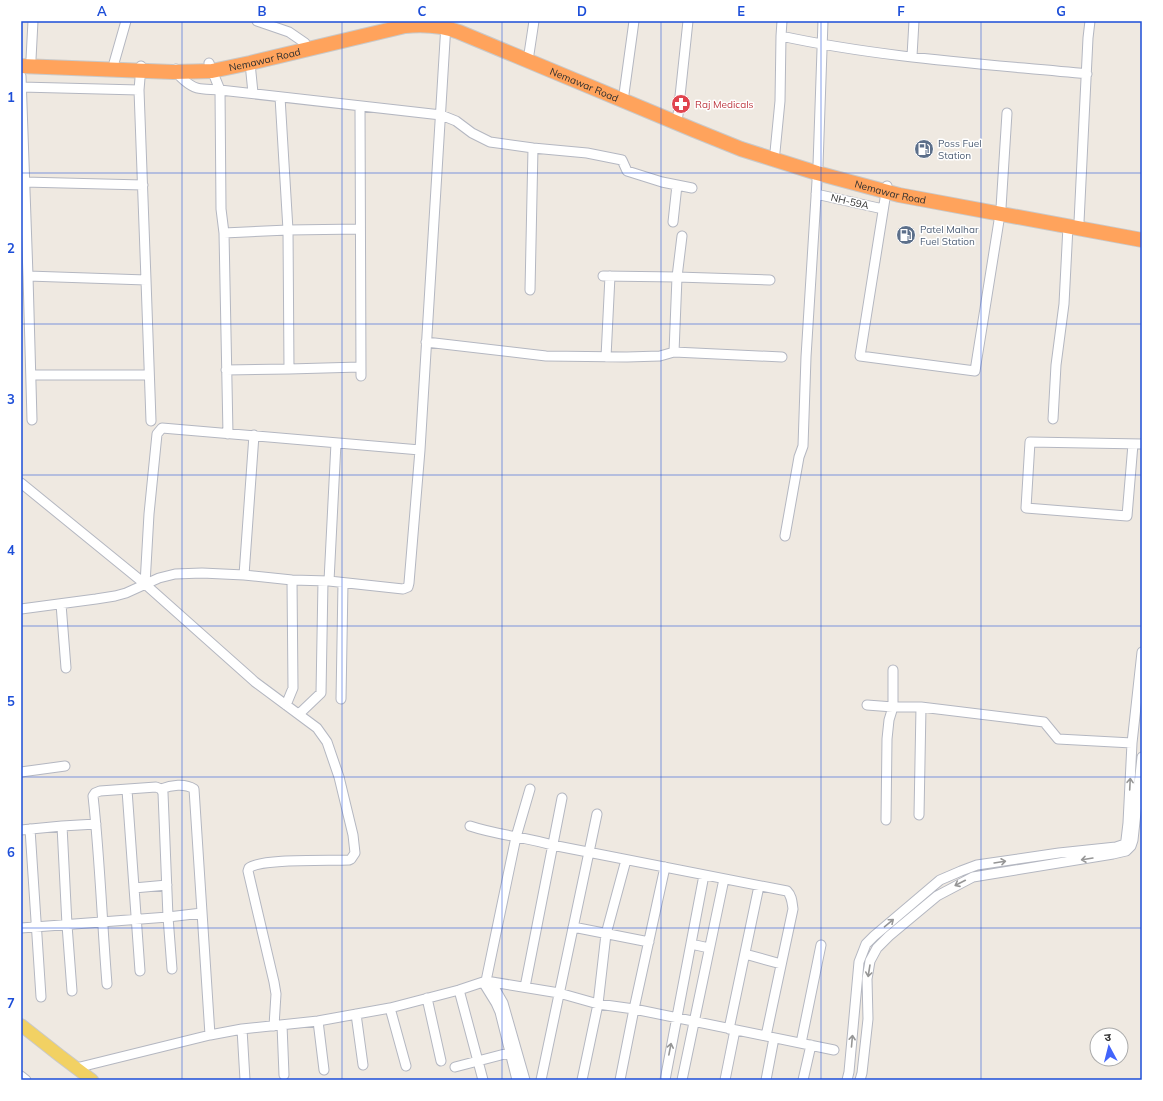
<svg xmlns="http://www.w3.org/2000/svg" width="1163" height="1101" font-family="Mulish,'Noto Sans Devanagari',sans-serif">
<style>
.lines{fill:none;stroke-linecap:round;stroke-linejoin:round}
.minor-casing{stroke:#b4b7c1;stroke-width:11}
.major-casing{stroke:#c9c9c9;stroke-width:14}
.highway-casing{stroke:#c9c9c9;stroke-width:16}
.minor{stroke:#fff;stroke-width:9}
.major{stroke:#f2d163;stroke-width:12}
.highway{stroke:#ffa35c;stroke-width:14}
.oneway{stroke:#969696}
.grid{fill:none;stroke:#1d4ed8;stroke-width:1;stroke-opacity:0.55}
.labels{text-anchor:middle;stroke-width:3;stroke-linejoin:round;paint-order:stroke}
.street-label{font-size:10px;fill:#2e2e2e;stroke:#fff}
.health-label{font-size:10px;fill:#be3a42;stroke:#fff;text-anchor:start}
.service-label{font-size:10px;fill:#4e5e75;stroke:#fff;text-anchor:start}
.neatline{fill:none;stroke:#1d4ed8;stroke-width:1.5}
.grid-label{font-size:13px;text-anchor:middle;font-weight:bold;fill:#1d4ed8}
</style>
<rect width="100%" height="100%" fill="#efe9e1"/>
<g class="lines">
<defs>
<path id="minor" d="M257,21L289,32L305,43
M782,21L781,36C882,58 986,64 1087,74
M529,54L534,21
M912,56L914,21
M31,59L33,21
M114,63L126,21
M209,63L220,90L441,115L456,121L472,133L490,142L533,148L587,153L622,160L627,171L662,182L692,188
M250,63L253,93
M141,66L139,90L146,280
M176,69C177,76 190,86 197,88C204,90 213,89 220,90L221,209L224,233L228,434
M21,76L28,276
M21,87L139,90
M624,94L634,21
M280,97L288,230L360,229
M360,106L361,376
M678,115L688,21
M775,152L780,101L781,36
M24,182L143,185
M887,186L860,356L975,371L1001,208L1007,113
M816,194L883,209
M673,222L677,185
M1079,222L1088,38L1090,21
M224,233L288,230L289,369L226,370
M682,236L677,277L770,280
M530,290L533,148
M426,342L546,356L627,357L660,356L674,352L677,277L603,276
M674,352L782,357
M606,357L610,276
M289,369L360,367
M31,375H149
M1053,419L1056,365L1064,304L1068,226
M32,420L28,276L146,280L151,421
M1133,444L1127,516L1026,508L1030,442L1142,444
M21,483L145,584L255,682L317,728L327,742L339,777L353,835L355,853L351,859L349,860C330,861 261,858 249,868L248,871L274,982L276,994L274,1026
M785,536L799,457L803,446L806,357L818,165L823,21
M244,575L254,435
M329,581L336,443
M145,584L149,514L157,434L162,428L420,450
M61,604L66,668
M21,609L96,599L115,596L126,593L159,578L175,574L202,573L244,575L292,580L329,581L403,589L408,587L409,583L420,450L446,24
M341,699L343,583
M286,705L293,688L292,580
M867,705L893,707H921L1044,722L1058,739L1132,743
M299,714L321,693L323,581
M21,772L65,766
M161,789C171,785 185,783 194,789L210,1035
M127,790L140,971
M919,815L921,707
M886,820L887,739L889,720L893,707V670
M470,826C497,835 525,837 552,845L787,891C792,896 792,902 793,909L766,1036
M30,829L41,997
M21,830L62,826
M134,888L167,885
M573,927L649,942
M21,928C70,924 119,921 168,917L163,793L161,789L156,787L100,791L95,793L93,796C100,859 102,922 107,984
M691,944L709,948
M745,954L781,964
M172,969L168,917L202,913
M483,982L496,1003L500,1012L517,1080
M525,987L562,798
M459,990L483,1080
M72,991L67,925L62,826L96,824
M427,998L441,1061
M356,1014L363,1065
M318,1021L324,1070
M282,1025L284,1075
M242,1029L245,1080
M729,1029L759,886
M801,1043L821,945
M406,1066L390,1008L459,990L486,981L559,993L598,1004L634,1009L834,1050
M455,1067L516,1051
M76,1068L210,1035L242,1029L318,1021L390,1008
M21,1076L26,1080
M525,1080L503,1003L495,989L486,981L516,837L530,789
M541,1080L597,814
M582,1080L598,1004L606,934L626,860
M620,1080L634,1009L665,867
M665,1080L704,875
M682,1080L724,879
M725,1080L735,1030
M766,1080L774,1038
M803,1080L811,1045
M847,1080L849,1072L859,962L866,944L874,936L940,880L961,871L977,865L1059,853L1116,847L1125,844L1126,840L1128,823L1132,743L1142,652
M860,1080L862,1073L868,1019L867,979L870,961L877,948L889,936L937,896L973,877L1113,854L1126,851L1131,846L1133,840L1142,757"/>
<path id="major" d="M21,1025L59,1055L92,1080"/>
<g id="highway">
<path id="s1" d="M21,66L173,72L212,71L250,63L405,26C425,24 441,25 459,32L694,130L741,149L817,173L899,195L1142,240"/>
</g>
</defs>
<use href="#minor" class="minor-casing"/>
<use href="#major" class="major-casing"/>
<use href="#highway" class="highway-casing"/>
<use href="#minor" class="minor"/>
<use href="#major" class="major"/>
<use href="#highway" class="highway"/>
</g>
<defs><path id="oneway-shaft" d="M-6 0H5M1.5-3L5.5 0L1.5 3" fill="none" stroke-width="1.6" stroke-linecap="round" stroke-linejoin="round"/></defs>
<g class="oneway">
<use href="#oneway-shaft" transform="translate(1130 784) rotate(-87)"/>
<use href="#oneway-shaft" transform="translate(1087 859) rotate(171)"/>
<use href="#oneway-shaft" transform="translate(1000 862) rotate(-9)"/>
<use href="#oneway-shaft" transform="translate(960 883) rotate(153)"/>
<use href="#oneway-shaft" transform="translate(889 923) rotate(-40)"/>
<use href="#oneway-shaft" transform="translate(869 971) rotate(99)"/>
<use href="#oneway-shaft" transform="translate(852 1041) rotate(-85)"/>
<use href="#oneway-shaft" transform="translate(670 1049) rotate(-79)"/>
</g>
<path class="grid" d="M182,21V1080M342,21V1080M502,21V1080M661,21V1080M821,21V1080M981,21V1080M21,173H1142M21,324H1142M21,475H1142M21,626H1142M21,777H1142M21,928H1142"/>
<defs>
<symbol id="pharmacy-disc" viewBox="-11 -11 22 22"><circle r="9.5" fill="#e0444e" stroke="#fff"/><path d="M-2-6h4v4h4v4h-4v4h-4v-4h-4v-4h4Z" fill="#fff"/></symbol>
<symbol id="fuel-disc" viewBox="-11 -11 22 22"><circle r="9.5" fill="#5c6f8a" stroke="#fff"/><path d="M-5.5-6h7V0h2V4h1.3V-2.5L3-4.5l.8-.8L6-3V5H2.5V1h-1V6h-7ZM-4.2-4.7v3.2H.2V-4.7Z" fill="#fff"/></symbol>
</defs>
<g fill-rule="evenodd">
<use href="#pharmacy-disc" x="670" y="93" width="22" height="22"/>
<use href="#fuel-disc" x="913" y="138" width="22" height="22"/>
<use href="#fuel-disc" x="895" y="224" width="22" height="22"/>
</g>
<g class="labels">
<g class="street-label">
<text dy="4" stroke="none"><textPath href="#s1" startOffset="245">Nemawar Road</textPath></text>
<text dy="4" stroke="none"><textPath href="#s1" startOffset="580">Nemawar Road</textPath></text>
<text dy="4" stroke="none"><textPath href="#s1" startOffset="905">Nemawar Road</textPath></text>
<text transform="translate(850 201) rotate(13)" y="4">NH-59A</text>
</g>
<g class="health-label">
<text x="695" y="108">Raj Medicals</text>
</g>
<g class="service-label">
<text x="938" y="147">Poss Fuel<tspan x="938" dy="12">Station</tspan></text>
<text x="920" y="233">Patel Malhar<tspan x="920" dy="12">Fuel Station</tspan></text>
</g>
</g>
<rect width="1163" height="1101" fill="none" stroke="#ffffff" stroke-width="44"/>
<g transform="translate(1109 1047) rotate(353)"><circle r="19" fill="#ffffff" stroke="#ababab"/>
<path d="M0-3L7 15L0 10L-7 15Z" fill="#4264fb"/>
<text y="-6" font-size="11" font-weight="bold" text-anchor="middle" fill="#2e2e2e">उ</text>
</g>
<rect x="22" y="22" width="1119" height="1057" class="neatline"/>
<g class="grid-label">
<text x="102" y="16">A</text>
<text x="262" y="16">B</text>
<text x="422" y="16">C</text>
<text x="582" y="16">D</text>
<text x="741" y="16">E</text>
<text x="901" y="16">F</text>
<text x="1061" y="16">G</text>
<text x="11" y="102">1</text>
<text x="11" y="253">2</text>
<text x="11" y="404">3</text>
<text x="11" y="555">4</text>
<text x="11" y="706">5</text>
<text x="11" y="857">6</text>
<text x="11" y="1008">7</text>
</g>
</svg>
